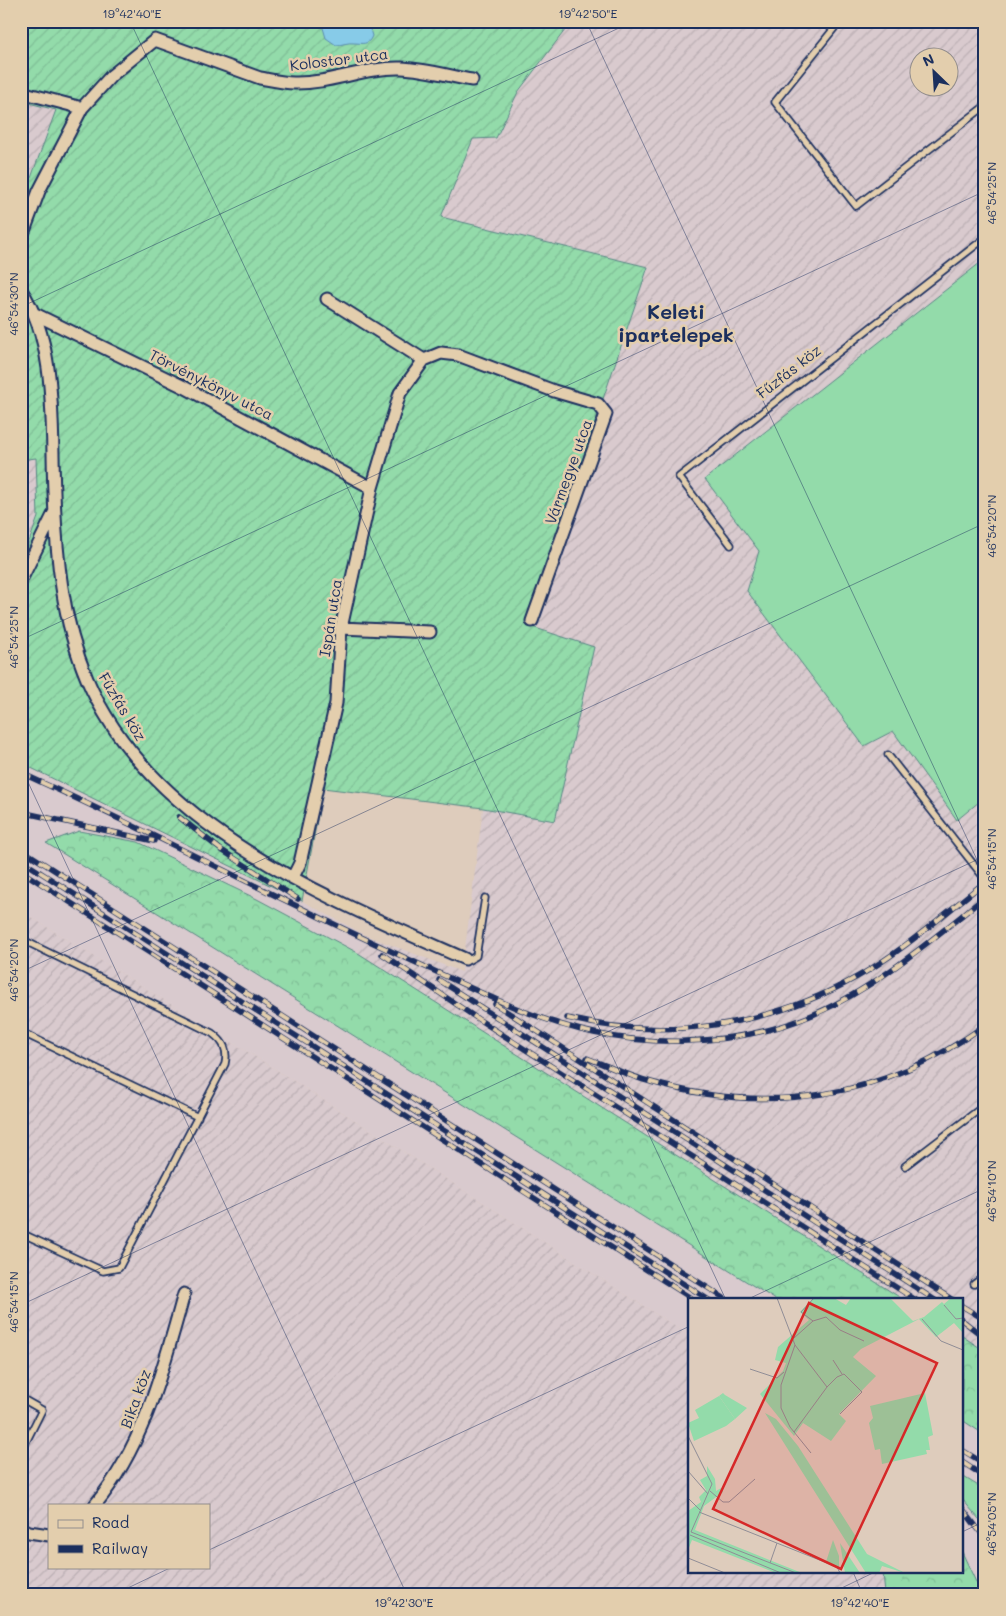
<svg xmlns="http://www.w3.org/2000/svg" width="1006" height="1616" font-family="Mali,sans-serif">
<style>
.built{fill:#d9cace}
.industrial{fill:url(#industrial-furrows);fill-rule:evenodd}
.grass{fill:#93dbaa;stroke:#578584}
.forest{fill:url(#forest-crowns);stroke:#578584}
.garden{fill:url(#garden-furrows);stroke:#578584}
.water{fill:#87cbe8;stroke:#5c8db1}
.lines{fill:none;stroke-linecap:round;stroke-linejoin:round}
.lane-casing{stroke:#1b2f5e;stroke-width:9}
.street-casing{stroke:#1b2f5e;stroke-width:15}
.lane{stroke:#e3cead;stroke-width:5.5}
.street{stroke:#e3cead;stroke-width:11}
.rail-casing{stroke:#1b2f5e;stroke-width:5.5}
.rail{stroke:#e3cead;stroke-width:4;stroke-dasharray:11;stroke-linecap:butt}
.ticks{fill:none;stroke:#1b2f5e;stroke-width:1;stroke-opacity:0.45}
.labels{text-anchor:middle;stroke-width:5;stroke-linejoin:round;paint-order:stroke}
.street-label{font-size:15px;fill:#1b2f5e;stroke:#e3cead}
.district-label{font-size:20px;font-weight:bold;fill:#1b2f5e;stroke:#e3cead}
.inset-road{fill:none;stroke:#908d96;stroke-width:1}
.view{fill:#d62828;fill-opacity:0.15;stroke:#d62828;stroke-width:2.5}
.inset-edge{fill:none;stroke:#1b2f5e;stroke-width:2.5}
.neatline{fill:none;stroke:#1b2f5e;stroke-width:2}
.ticks-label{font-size:12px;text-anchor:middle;fill:#1b2f5e}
</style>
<defs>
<pattern id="industrial-furrows" width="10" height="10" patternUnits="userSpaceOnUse" patternTransform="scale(1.25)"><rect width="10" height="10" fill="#d9cace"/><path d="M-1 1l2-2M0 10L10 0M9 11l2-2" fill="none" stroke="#baaeb3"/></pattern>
<pattern id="forest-crowns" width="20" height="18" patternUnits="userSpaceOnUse" patternTransform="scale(1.25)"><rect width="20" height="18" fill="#93dbaa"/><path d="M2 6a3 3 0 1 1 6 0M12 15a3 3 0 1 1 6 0" fill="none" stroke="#7ebc95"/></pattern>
<pattern id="garden-furrows" width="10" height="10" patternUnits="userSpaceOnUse" patternTransform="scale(1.25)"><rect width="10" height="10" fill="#93dbaa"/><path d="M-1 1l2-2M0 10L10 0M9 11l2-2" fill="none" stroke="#7ebc95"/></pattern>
</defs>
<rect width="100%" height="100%" fill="#deccbc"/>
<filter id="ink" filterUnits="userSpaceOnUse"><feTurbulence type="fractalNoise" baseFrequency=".02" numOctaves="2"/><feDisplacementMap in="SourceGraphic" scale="10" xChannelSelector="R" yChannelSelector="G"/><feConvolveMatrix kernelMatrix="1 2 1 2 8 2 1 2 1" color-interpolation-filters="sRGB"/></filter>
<g filter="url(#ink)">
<path class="built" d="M21,763L302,901L365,935L358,953L257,899L138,842L46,843L776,1300H690V1336L278,1071L21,911Z
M962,1420L985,1435V1490L962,1476Z
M962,1499L985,1526V1595H982L962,1552Z"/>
<path class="industrial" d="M572,21H985V259L706,479L759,551L864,746L893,730L957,819L985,797V1351L962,1336V1300H904L358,953L365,935L462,972L483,808L555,820L526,625L648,267L441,218L473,139L496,138L518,92ZM918,58H948V88H918Z
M21,101L57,110L21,205Z
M36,457L38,517L21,564V460Z
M21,911L278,1071L690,1336V1572H883L885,1595H21ZM49,1505H209V1567H49Z"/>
<path class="grass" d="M985,259V797L957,820L893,731L864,746L747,591L759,551L705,479Z
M962,1476L985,1490V1526L962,1499Z"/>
<path class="forest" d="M79,831L138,842L257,899L358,953L904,1300H776L46,843Z
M962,1336L985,1351V1435L962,1420Z
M962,1552L982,1595H885L883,1572H962Z"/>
<path class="garden" d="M21,21H572L518,92L496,138L473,139L441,217L648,267L526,625L594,647L555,821L483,808L323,788L302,901L21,763V564L38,517L36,458L21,460V205L56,110L21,101Z"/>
<path class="water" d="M321,21H359L369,26L372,36C368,46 362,43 354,43C348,42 342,45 336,45L326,38Z"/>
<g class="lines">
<defs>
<path id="lane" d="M840,21L775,102L856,206L985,106
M731,545L679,477L985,238
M888,755L985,879
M21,939L212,1033C224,1042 228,1050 225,1064L119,1268L103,1271L21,1233
M465,959L469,960L476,956L485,898
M21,1032L198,1117
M905,1166L985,1105
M974,1284L985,1276
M21,1398L42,1410L21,1452"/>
<path id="street" d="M21,92L82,108
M21,239L39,191L82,108L111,76L155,40L260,78C271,80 283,83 294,83C330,84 364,67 401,68C425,69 449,76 472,80
M21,290C58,344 51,429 54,492C56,555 62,620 87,679C150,827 327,898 465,959
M327,299L424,360
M35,314L184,387L372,488
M21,580L54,513
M341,628L430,632
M293,877L300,863L336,703L341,628L372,488L400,393L424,360L441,353L458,355L554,391L598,404L606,414L532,621
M95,1505C145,1444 163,1368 184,1294
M21,1528L29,1532L49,1535"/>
</defs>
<use href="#lane" class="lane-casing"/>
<use href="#street" class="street-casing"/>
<use href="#lane" class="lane"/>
<use href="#street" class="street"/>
<defs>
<path id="rail" d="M21,773C159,835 292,907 430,969C483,993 536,1021 594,1033C650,1045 712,1044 768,1030C853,1009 918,950 985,897
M21,812L154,841
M179,817L220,849L298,899
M21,849L727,1300
M21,860L709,1300
M21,871L694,1300
M382,954L478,1019L916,1300
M439,980L935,1300
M495,1004L953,1300
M567,1018C665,1041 768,1027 857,977C903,951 944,914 985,882
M587,1058C608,1066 629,1076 651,1082C769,1116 885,1098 985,1025
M962,1306L985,1320
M962,1320L985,1338
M962,1450L985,1464
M962,1462L985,1477
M962,1508L985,1538"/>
</defs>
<use href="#rail" class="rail-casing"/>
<use href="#rail" class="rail"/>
</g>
</g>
<path class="ticks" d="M130,21L726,1300M586,21L985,877M21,307L634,21M21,640L985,191M21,767L407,1595M21,972L985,523M746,1300L985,1188M21,1305L985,856M962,1532L985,1521M209,1550L690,1326M853,1572L863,1595M113,1595L172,1567M827,1595L875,1572"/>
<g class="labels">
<g class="street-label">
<text transform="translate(339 60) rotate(-7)" y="5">Kolostor utca</text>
<text transform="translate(789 372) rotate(-38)" y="5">Fűzfás köz</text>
<text transform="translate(211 385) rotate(27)" y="5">Törvénykönyv utca</text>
<text transform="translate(569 472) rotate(-70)" y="5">Vármegye utca</text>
<text transform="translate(331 618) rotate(-81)" y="5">Ispán utca</text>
<text transform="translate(122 707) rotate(59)" y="5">Fűzfás köz</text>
<text transform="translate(136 1399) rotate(-70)" y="5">Bika köz</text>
</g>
<g class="district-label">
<text x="676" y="319">Keleti<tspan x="676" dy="23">ipartelepek</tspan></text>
</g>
</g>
<g transform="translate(688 1298)">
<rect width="275" height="275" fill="#deccbc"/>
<path d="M237,95L245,137L240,139L242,152H238L239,156L194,166L192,151L187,152L181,125L185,120L182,108ZM31,98L47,121L38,128L6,143L0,125L11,120L7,112ZM152,245L172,275H157Z" fill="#93dbaa"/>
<path d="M35,95L37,97L59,110L47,121L31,98ZM77,115L88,121L110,148L179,256L217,275L194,268L191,275H178ZM145,242L151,258V270L138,264Z" fill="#93dbaa"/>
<path d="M19,168L27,181L28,193L33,190L35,194L16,208L7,232L114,275H88L4,242L0,252V213L13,204L11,199L18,192L12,182L19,178Z" fill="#93dbaa"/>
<path d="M125,0H146L158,7L163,0H202L225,23L236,19L254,4L256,6L263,0H275V35L266,25L248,39L231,21L173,51L165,59L188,78L151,116L158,123L143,143L115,125L106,138L72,96L95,73L98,65L87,62L90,49L121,22L112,14Z" fill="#93dbaa"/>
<path class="inset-road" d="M89,0L107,47L93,87V110L102,129L123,155M256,7L268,21L275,20M234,21L253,43L275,52M125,23L113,14L126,0M106,40L125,23L138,19L152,32L176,43M107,47L139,89M145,62L154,76M62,71L89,80L96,74M106,134L139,89L149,79L156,76L174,94L152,116M0,138L24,186L3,234L108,275M0,173L20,196M22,193L35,204H41L67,181M0,200L12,212M11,214L149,269L152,275M2,237L93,275M0,260L37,275M82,265L89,245"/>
<path class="view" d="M121,5L249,65L153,271L25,211Z"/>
<rect width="275" height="275" class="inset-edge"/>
</g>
<rect width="1006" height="1616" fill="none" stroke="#e3cead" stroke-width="55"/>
<rect x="48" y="1504" width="162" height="65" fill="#e3cead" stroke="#938e8d"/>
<rect x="58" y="1520" width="25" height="8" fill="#e3cead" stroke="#938e8d"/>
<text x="92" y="1528" font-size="15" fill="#1b2f5e">Road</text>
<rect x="58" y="1545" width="25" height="8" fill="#1b2f5e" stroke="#938e8d"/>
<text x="92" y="1554" font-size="15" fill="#1b2f5e">Railway</text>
<g transform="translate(934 72) rotate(335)"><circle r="24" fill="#e3cead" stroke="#938e8d"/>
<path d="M0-4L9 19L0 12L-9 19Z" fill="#1b2f5e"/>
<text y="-8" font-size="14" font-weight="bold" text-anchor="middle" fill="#1b2f5e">N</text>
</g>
<rect x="28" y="28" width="950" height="1560" class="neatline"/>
<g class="ticks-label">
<text x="132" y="18">19°42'40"E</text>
<text x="588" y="18">19°42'50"E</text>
<text transform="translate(992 193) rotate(-90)" y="4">46°54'25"N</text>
<text transform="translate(14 304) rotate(-90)" y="4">46°54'30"N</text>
<text transform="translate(992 526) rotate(-90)" y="4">46°54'20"N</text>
<text transform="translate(14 637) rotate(-90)" y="4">46°54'25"N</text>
<text transform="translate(992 859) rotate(-90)" y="4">46°54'15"N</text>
<text transform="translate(14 970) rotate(-90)" y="4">46°54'20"N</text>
<text transform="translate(992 1191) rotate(-90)" y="4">46°54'10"N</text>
<text transform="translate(14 1302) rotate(-90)" y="4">46°54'15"N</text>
<text transform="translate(992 1524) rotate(-90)" y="4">46°54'05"N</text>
<text x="404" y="1607">19°42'30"E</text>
<text x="860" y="1607">19°42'40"E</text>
</g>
</svg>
